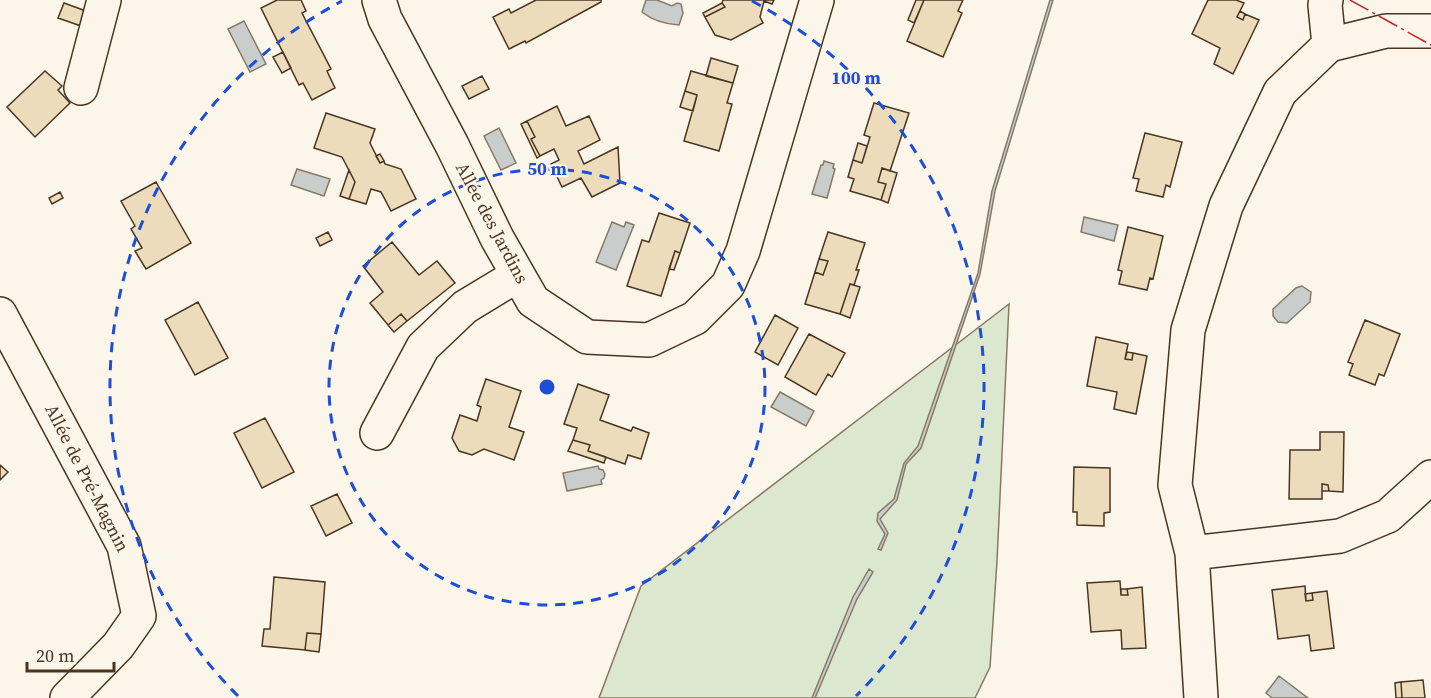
<svg xmlns="http://www.w3.org/2000/svg" width="1431" height="698" font-family="'Source Serif 4',serif">
<style>
.green{fill:#dce7d0;stroke:#887966;stroke-width:1.5}
.water{fill:#c9cecd;stroke:#887966;stroke-width:1.5}
.building{fill:#ecdcbc;stroke:#4a3520;stroke-width:1.5}
.lines{fill:none;stroke-linecap:round;stroke-linejoin:round}
.minor-casing{stroke:#4a3520;stroke-width:36}
.minor{stroke:#fbf6e9;stroke-width:33}
.power{stroke:#c62828;stroke-width:1.5;stroke-dasharray:21 4.5 3 4.5;stroke-linecap:butt}
.ring{fill:none;stroke:#1d4ed8;stroke-width:3;stroke-dasharray:10 8}
.labels{text-anchor:middle;stroke-width:4.5;stroke-linejoin:round;paint-order:stroke}
.street-label{font-size:18px;fill:#4a3520;stroke:#fbf6e9}
.centre{fill:#1d4ed8;stroke:#fbf6e9;stroke-width:3}
.ring-label{font-size:18px;text-anchor:middle;font-weight:bold;fill:#1d4ed8;stroke:#fbf6e9;stroke-width:4.5;stroke-linejoin:round;paint-order:stroke}
</style>
<rect width="100%" height="100%" fill="#fbf6e9"/>
<path class="green" d="M1009,304L997,561L990,667L975,698H599L641,586Z"/>
<path class="water" d="M646,0H657L672,6L677,3L681,4L683,13L679,25C665,24 653,21 642,12Z
M1050,0H1053L995,191L980,274L921,448L906,464L897,500L880,519L888,533L881,550L878,549L885,534L877,521L878,513L894,499L904,463L918,446L978,273L992,191Z
M244,21L266,64L250,72L228,29Z
M499,128L516,163L501,170L484,136Z
M824,161L834,164L833,168L835,169L827,198L812,194L821,165H823Z
M297,169L330,179L324,196L291,185Z
M1084,217L1118,225L1114,241L1081,232Z
M612,222L624,227L626,222L634,225L616,270L596,262Z
M1302,286L1311,292L1310,302L1287,323L1278,322L1273,316V309L1296,288Z
M780,392L814,411L806,426L771,407Z
M598,466L599,469L603,470L605,474L604,478L601,480L602,484L567,491L563,473Z
M869,569L873,572L857,599L815,698H812L853,597Z
M1279,676L1308,698H1272L1266,693Z"/>
<path class="building" d="M277,0H301L306,11L302,13L331,69L327,71L335,88L312,100L303,83L299,85L261,8Z
M536,0H601V2L526,43L525,41L509,49L493,17L509,9L511,13Z
M723,0H774L772,4L764,1L760,17L763,23L731,40L715,35L705,17L725,7L722,3Z
M916,0H924L914,23L908,20Z
M924,0H963L958,11L962,13L943,57L907,41Z
M1208,0H1236L1244,3L1237,17L1243,20L1245,14L1259,20L1233,74L1214,64L1220,48L1192,34Z
M64,3L86,11L81,26L58,18Z
M722,3L725,7L705,17L703,13Z
M1240,11L1245,14L1243,20L1237,17Z
M283,52L291,68L282,73L273,57Z
M711,58L738,66L733,83L706,76Z
M45,71L62,86L58,90L70,103L35,137L7,107Z
M691,71L733,83L727,103L732,104L719,151L684,141L697,95L685,91Z
M482,76L489,89L469,99L462,86Z
M685,91L697,95L693,111L680,107Z
M874,103L909,113L890,171L882,168L878,182L886,184L881,200L850,191L854,179L848,177L853,160L862,163L870,137L864,135Z
M557,106L566,126L589,116L600,140L578,151L584,164L618,147L620,183L592,197L581,178L562,187L551,164L559,160L554,149L540,156L531,139L535,137L527,121Z
M326,113L375,129L370,143L380,163L384,161L385,164L401,169L416,199L391,211L381,192L371,189L366,204L349,199L355,182L342,157L314,148Z
M527,121L535,137L531,139L540,156L537,158L521,124Z
M1145,133L1182,142L1170,187L1166,185L1163,197L1136,191L1139,179L1133,178Z
M858,143L867,146L862,163L853,160Z
M380,154L384,161L380,163L376,156Z
M882,168L897,173L888,203L881,200L886,184L878,182Z
M349,170L355,182L349,199L340,196Z
M156,182L191,243L146,269L135,251L142,248L131,229L135,226L121,201Z
M60,192L63,198L52,204L49,198Z
M659,213L690,223L680,253L675,251L661,296L627,286L642,240L649,242Z
M1128,227L1163,236L1153,279L1150,278L1147,290L1119,284L1122,271L1118,270Z
M328,232L332,240L320,246L316,238Z
M828,232L865,243L856,270H859L854,285L850,284L840,314L805,304L815,272L823,275L828,261L819,259Z
M392,242L419,275L437,261L455,283L407,321L401,314L388,325L370,303L383,292L363,266Z
M675,251L680,253L674,270L669,269Z
M819,259L828,261L823,275L815,272Z
M850,284L860,287L850,318L840,314Z
M198,302L228,358L195,375L165,320Z
M401,314L407,321L394,332L388,325Z
M775,315L798,328L778,365L755,352Z
M1365,320L1400,334L1384,376L1379,374L1375,385L1349,375L1353,364L1348,362Z
M809,334L845,353L832,377L828,374L816,395L785,377Z
M1096,337L1128,344L1125,359L1132,360L1133,353L1147,356L1136,414L1114,409L1117,392L1087,386Z
M1127,352L1133,353L1132,360L1125,359Z
M486,379L521,391L509,427L524,432L514,460L484,449L472,455L459,451L452,438L460,415L477,421L481,407L477,405Z
M578,384L609,395L600,420L631,431L633,427L649,433L641,459L628,455L625,464L588,451L590,445L573,440L577,428L564,424Z
M265,418L294,472L262,488L234,433Z
M1320,432H1344L1343,492L1329,491L1328,485L1322,484V499H1289L1290,450H1320Z
M573,440L590,445L588,451L606,457L604,463L568,451Z
M0,465L8,472L0,480Z
M1074,467L1110,468V512L1104,513V526L1077,525V512H1073Z
M1322,484L1328,485L1329,491H1322Z
M337,494L352,523L326,536L311,506Z
M274,577L325,582L321,634L307,633L305,650L262,646L264,629H270Z
M1120,581L1121,595H1128L1127,589L1142,587L1146,648L1122,649L1121,630L1091,632L1087,583Z
M1305,586L1306,601L1313,600L1312,593L1327,591L1334,648L1311,651L1309,635L1278,639L1272,590Z
M1121,589H1127L1128,595H1121Z
M1312,593L1313,600L1306,601L1305,594Z
M307,633L321,634L319,652L305,650Z
M1423,680L1425,698H1402L1401,682Z
M1401,682L1402,698H1396L1395,683Z"/>
<g class="lines">
<defs>
<path id="minor" d="M379,0L385,19L452,145L497,238L533,301L587,337L649,340L695,318L728,285L743,251L817,0
M1326,0L1325,5L1329,45
M81,88L104,0
M0,314L124,546L139,616L118,646L67,698
M377,433L423,347L465,307L518,275
M1192,553L1340,536L1388,516L1431,477
M1201,698L1192,553L1175,485L1188,330L1226,206L1280,92L1329,45L1386,31H1431"/>
</defs>
<use href="#minor" class="minor-casing"/>
<use href="#minor" class="minor"/>
<path class="power" d="M1350,0L1431,45"/>
</g>
<g class="ring">
<circle cx="547" cy="387" r="218"/>
<path d="M238 696A437 437 0 0 1 342 1M752 1A437 437 0 0 1 856 696"/>
</g>
<g class="labels">
<g class="street-label">
<text transform="translate(492 223) rotate(62)" y="6">Allée des Jardins</text>
<text transform="translate(87 478) rotate(63)" y="6">Allée de Pré-Magnin</text>
</g>
</g>
<circle cx="547" cy="387" r="9" class="centre"/>
<g class="ring-label">
<text x="856" y="84">100 m</text>
<text x="547" y="175">50 m</text>
</g>
<path d="M27 662v9h87v-9" fill="none" stroke="#4a3520" stroke-width="3"/>
<text x="36" y="662" font-size="18" fill="#4a3520" stroke="#fbf6e9" stroke-width="4.5" paint-order="stroke">20 m</text>
</svg>
